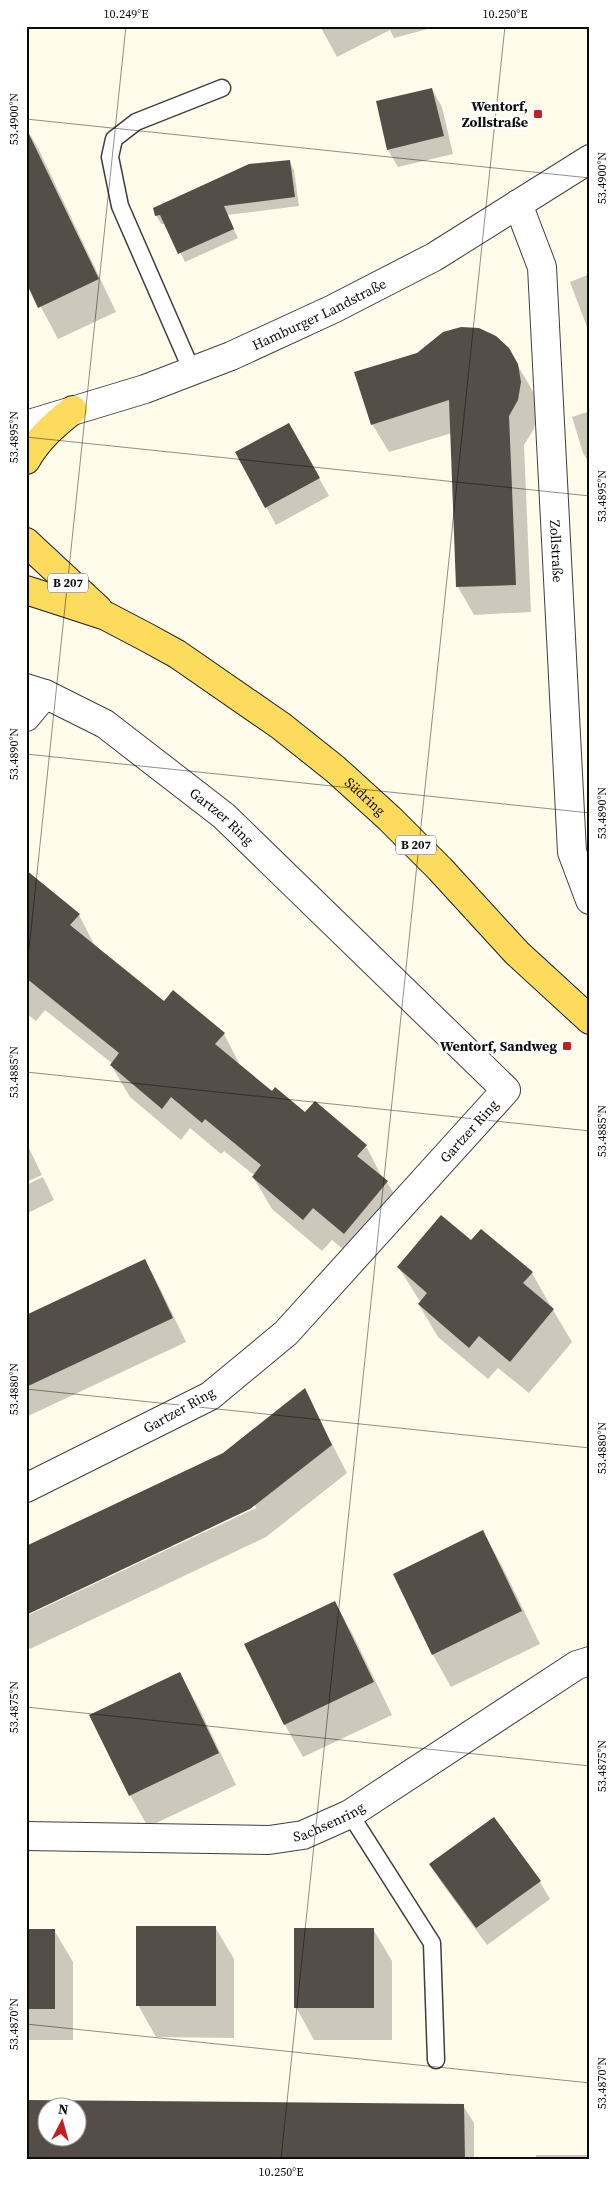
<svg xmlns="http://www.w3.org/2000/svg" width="616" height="2185" font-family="'Source Serif 4',serif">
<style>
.shadow{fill:#0003;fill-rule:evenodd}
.building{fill:#554d48;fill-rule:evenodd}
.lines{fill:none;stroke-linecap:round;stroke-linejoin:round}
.service-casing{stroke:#3f3f3f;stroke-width:19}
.minor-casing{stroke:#3f3f3f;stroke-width:30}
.primary-casing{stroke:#1d1d1d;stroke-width:30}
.service{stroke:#fff;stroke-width:16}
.minor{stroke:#fff;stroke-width:28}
.primary{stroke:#fddb5d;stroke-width:28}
.ticks{fill:none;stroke:#0c0c0c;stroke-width:1;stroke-opacity:0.45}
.poi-dot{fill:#c02022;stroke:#fff;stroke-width:2}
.labels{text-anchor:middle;stroke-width:5;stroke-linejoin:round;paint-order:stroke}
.shield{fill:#fff;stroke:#555;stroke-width:1}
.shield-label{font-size:12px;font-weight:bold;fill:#0c0c0c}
.poi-label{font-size:14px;font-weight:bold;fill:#0c0c0c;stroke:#fff;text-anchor:end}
.street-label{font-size:14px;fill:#0c0c0c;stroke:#fff}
.neatline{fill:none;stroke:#0c0c0c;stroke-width:2}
.ticks-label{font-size:12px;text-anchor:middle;fill:#0c0c0c}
</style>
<rect width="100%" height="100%" fill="#fffceb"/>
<path class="shadow" d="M320,26H439L394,38L390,30L337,57Z
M432,89L442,107L453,154L398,167L388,150Z
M26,128L38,148L116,312L58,339L26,279Z
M289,161L294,170L299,206L227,215L238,238L185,262L166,224H161L156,215Z
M590,274V335L570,282Z
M508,349L534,393L537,411L534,429L524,445L531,612L474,615L458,587L452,433L389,452L372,424Z
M590,411V465L583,453L572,417Z
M299,442L329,496L276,525L237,453Z
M26,875L79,915L96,948L164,1003L173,992L224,1034L241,1067L272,1092L305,1114L366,1146L383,1179L387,1182L406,1214L363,1266L332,1240L322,1251L272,1209L253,1177L254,1175L224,1151L221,1154L190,1128L181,1140L130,1097L111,1065L113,1064L45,1010L36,1021L26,1013Z
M26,1142L42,1175L26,1182Z
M43,1177L54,1200L26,1214V1185Z
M471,1242L532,1273L550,1305L549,1306L553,1310L572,1342L529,1393L498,1368L488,1379L438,1337L419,1305L421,1303L399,1268Z
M145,1260L158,1284L186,1342L26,1417V1316Z
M304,1390L347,1473L266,1537L30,1649L26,1642V1616L256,1508L255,1505L26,1614Z
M483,1532L501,1564L540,1644L451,1687L433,1655Z
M335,1603L353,1635L392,1715L303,1757L285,1725L246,1645Z
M180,1674L198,1706L236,1785L148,1827L130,1795Z
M493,1818L540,1882L550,1899L487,1945L441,1882L431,1864Z
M215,1927L234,1959V2038L156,2037L138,2005Z
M373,1929L392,1961V2040H314L296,2007Z
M26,1930H54L73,1962V2040H26Z
M26,2101L463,2106L474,2123V2159H26ZM48,2108H78V2138H48Z
M536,2155H590V2159H536Z"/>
<path class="building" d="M432,88L444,136L387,150L376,101Z
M26,128L99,279L38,308L26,282Z
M290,160L295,197L224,206L234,229L178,254L160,215L155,216L153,208L249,164Z
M461,327L479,328L496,336L509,348L518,364L521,382L518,400L509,416L516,585L456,587L449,400L371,425L354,372L417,353L443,332Z
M289,423L320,478L265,508L235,452Z
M26,870L80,914L70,925L164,1001L173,990L225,1033L215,1044L272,1091L275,1087L305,1112L315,1101L367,1145L357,1156L388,1181L344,1234L313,1208L303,1220L252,1177L261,1165L205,1119L202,1123L171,1097L162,1109L110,1065L119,1053L26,978Z
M441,1215L471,1240L481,1229L533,1272L523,1283L554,1309L510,1362L479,1336L469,1348L418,1304L427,1293L397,1267Z
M145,1259L173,1318L26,1387V1315Z
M305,1388L332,1445L250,1509L26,1615V1546L223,1453Z
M483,1530L522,1611L432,1655L393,1574Z
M335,1601L374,1682L284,1725L244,1644Z
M180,1672L219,1753L129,1796L89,1715Z
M494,1817L541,1881L476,1928L429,1864Z
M136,1926H216V2006H136Z
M294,1928H374V2008H294Z
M26,1929H55V2009H26Z
M26,2100L464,2104L465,2159H26ZM48,2108H78V2138H48Z"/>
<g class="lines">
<defs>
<path id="service" d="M192,371L120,206L110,157L114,139L136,122L222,88
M350,1814L432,1943L436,2060"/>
<g id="minor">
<path id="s1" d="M518,204L542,267L572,852L590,900"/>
<path id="s2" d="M26,425L145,389L231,356L333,309L434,257L590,159"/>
<path id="s3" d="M26,688L45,694L105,724L224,816L506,1090L286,1333L210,1396L26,1488"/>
<path d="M26,717L45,694"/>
<path id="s4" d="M26,1836L269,1840L303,1835L350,1814L577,1665L590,1661"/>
</g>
<g id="primary">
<path d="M26,460C38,439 54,425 73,410"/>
<path d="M26,542L98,609"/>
<path id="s5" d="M26,590L106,616L146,637L177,654L281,726L335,769L389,818L440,869L517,953L590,1020"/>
</g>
</defs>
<use href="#service" class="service-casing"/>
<use href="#minor" class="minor-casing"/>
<use href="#primary" class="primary-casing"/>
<use href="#service" class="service"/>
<use href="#minor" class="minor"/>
<use href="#primary" class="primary"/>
</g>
<path class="ticks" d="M26,119L590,178M26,437L590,496M26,754L590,813M26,978L126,26M26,1072L590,1131M26,1389L590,1448M26,1707L590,1766M26,2024L590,2083M281,2159L505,26"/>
<g class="poi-dot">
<rect x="533" y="109" width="10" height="10" rx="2.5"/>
<rect x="562" y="1041" width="10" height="10" rx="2.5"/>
</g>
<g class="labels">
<g class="shield">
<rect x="48" y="573.5" width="40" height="19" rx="4"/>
<rect x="396" y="835.5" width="40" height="19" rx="4"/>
</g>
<g class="shield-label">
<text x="68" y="587">B 207</text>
<text x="416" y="849">B 207</text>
</g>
<g class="poi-label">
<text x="528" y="111">Wentorf,<tspan x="528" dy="16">Zollstraße</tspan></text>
<text x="557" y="1051">Wentorf, Sandweg</text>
</g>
<g class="street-label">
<text dy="5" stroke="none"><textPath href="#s2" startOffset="314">Hamburger Landstraße</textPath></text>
<text dy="5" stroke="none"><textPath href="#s1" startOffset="352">Zollstraße</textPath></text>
<text dy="5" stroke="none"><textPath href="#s5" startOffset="401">Südring</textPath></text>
<text dy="5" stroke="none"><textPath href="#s3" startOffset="236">Gartzer Ring</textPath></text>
<text transform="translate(469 1131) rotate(-48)" y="5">Gartzer Ring</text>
<text transform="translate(179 1410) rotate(-29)" y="5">Gartzer Ring</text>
<text dy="5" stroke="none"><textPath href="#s4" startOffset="306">Sachsenring</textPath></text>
</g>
</g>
<rect width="616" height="2185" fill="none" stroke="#ffffff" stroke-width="55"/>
<g transform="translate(62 2122) rotate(6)"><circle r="24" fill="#ffffff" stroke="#9e9e9e"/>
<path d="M0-4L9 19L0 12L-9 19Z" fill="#c02022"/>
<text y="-8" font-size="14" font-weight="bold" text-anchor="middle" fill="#0c0c0c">N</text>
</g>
<rect x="28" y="28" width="560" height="2130" class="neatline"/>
<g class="ticks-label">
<text x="126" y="18">10.249°E</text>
<text x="505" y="18">10.250°E</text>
<text transform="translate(14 119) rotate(-90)" y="4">53.4900°N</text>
<text transform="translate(602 178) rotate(-90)" y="4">53.4900°N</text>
<text transform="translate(14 437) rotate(-90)" y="4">53.4895°N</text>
<text transform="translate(602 496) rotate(-90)" y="4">53.4895°N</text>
<text transform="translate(14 754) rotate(-90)" y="4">53.4890°N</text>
<text transform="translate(602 813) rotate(-90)" y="4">53.4890°N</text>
<text transform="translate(14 1072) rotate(-90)" y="4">53.4885°N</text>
<text transform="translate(602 1131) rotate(-90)" y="4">53.4885°N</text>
<text transform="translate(14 1389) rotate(-90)" y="4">53.4880°N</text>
<text transform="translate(602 1448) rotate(-90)" y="4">53.4880°N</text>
<text transform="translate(14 1707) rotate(-90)" y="4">53.4875°N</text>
<text transform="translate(602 1766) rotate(-90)" y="4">53.4875°N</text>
<text transform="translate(14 2024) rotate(-90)" y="4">53.4870°N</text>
<text transform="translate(602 2083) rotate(-90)" y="4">53.4870°N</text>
<text x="281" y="2176">10.250°E</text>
</g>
</svg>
